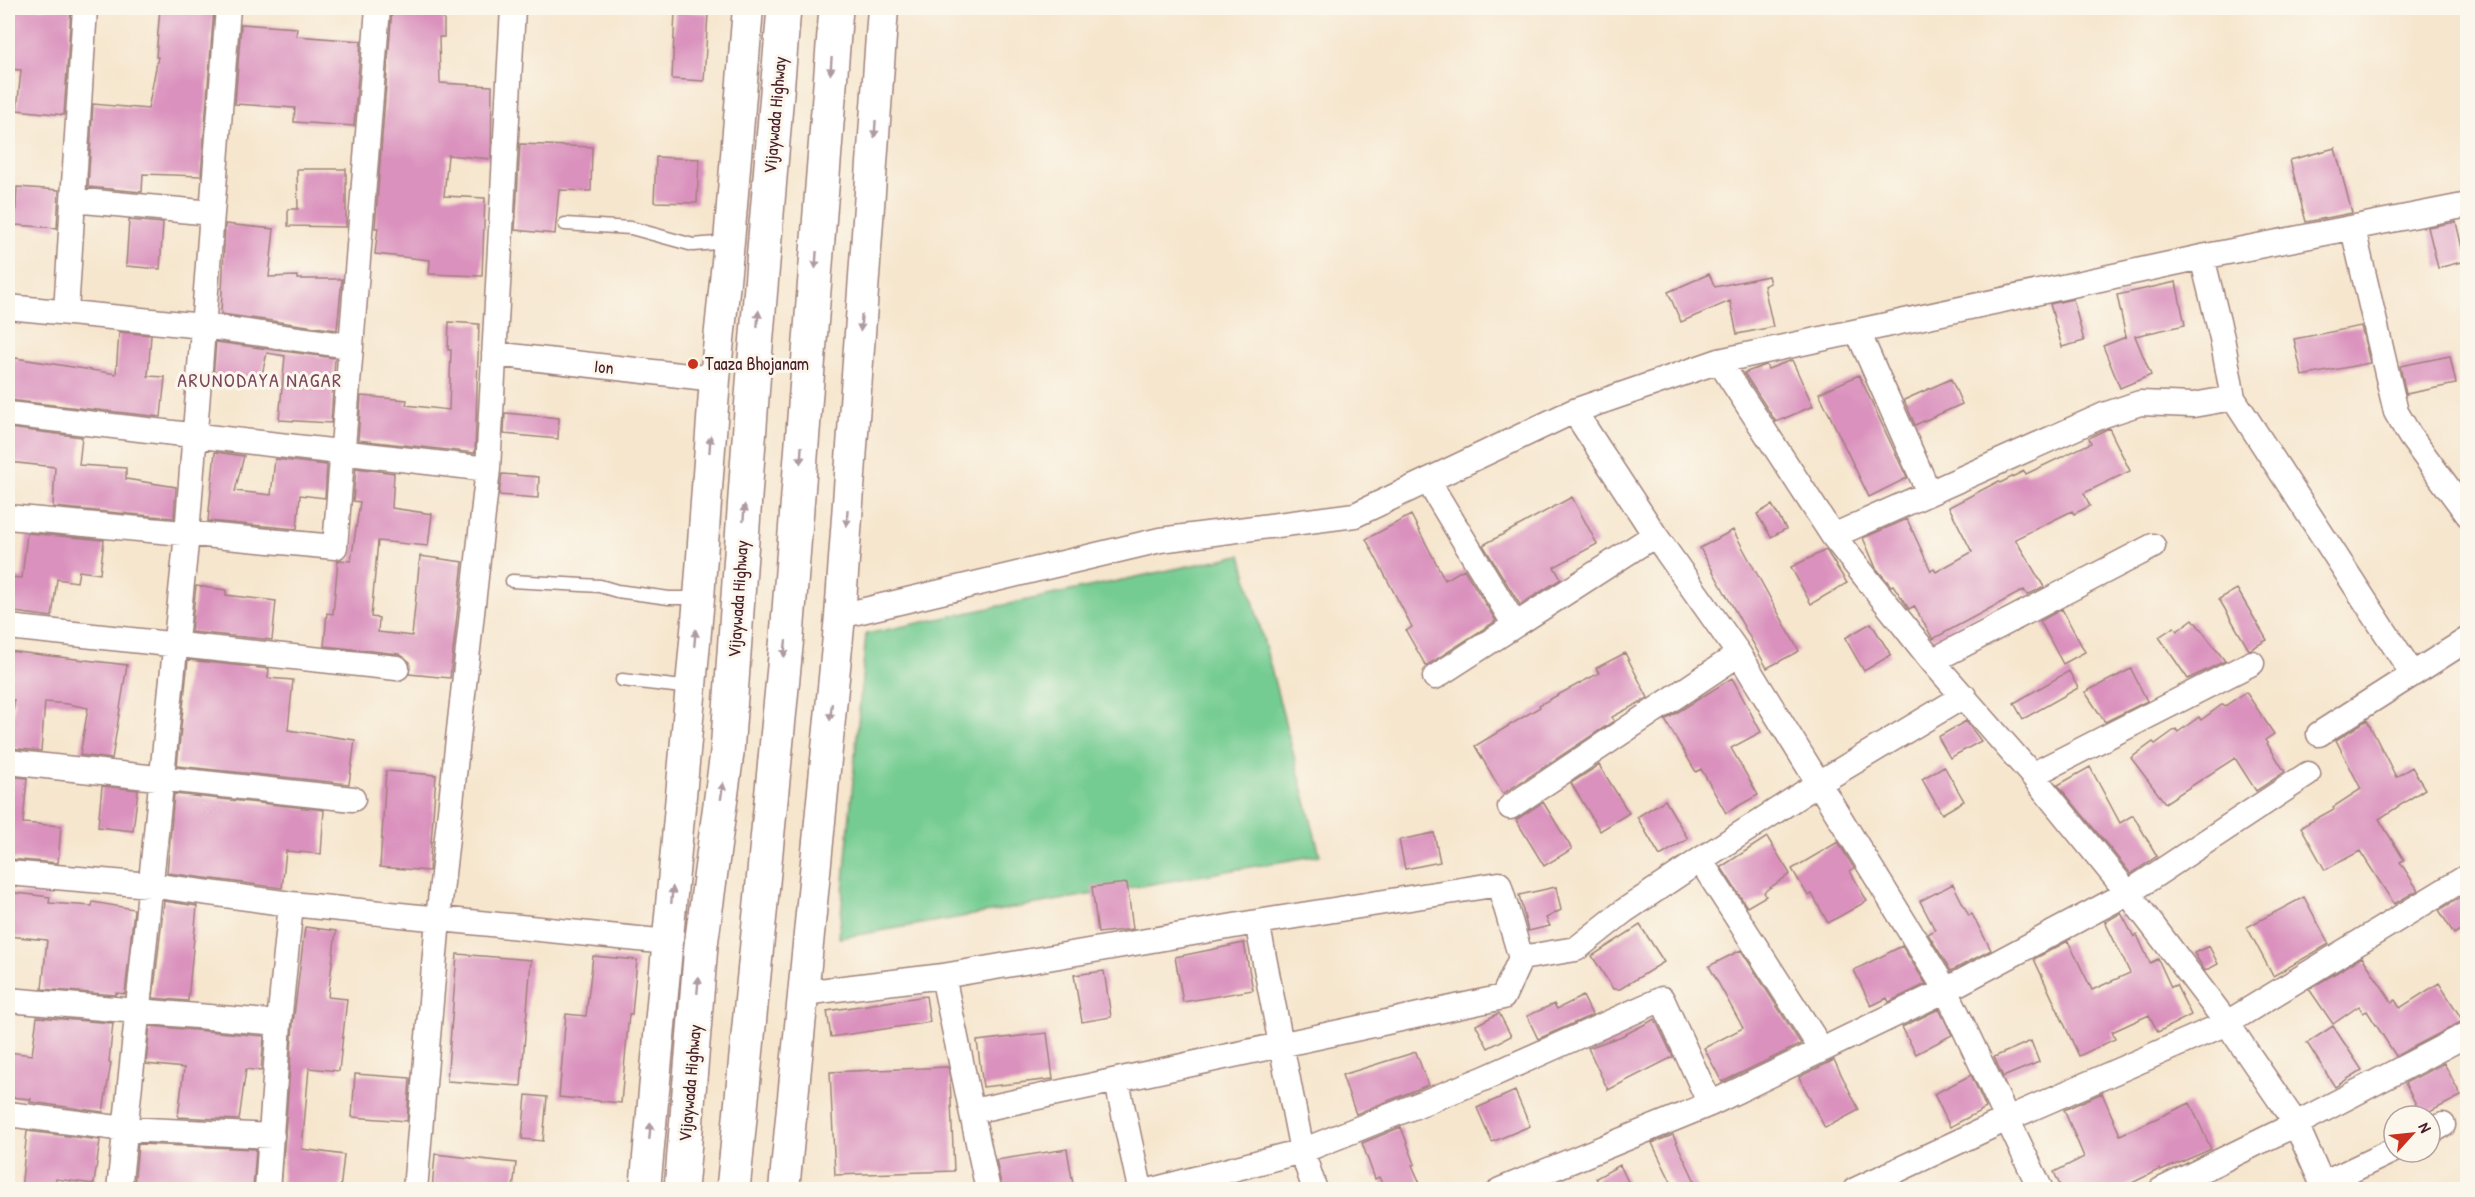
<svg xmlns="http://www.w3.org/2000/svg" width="2475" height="1197" font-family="'Patrick Hand',sans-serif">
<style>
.green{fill:#74cc92;stroke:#5f765e;stroke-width:1.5}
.building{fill:#da91bd}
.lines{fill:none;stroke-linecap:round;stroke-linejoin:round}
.service-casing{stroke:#a0827c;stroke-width:15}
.minor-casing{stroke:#a0827c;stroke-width:27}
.tertiary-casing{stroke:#a0827c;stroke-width:33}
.trunk-casing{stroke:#a0827c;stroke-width:36}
.service{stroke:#fff;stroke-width:12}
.minor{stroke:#fff;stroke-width:24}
.tertiary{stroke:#fff;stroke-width:30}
.trunk{stroke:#fff;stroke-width:33}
.oneway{fill:#ae9aa0}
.poi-dot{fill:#c8321e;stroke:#fbf7ec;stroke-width:2}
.labels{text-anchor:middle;stroke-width:6;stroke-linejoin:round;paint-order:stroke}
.street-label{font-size:18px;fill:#4a1f2b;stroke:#fbf7ec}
.poi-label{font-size:18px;fill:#4a1f2b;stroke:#fbf7ec;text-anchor:start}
.neighbourhood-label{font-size:20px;letter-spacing:1.5px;fill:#7c475e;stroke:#fbf7ec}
</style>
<rect width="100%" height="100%" fill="#fbf7ec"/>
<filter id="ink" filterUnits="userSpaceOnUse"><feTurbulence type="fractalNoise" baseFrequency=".0167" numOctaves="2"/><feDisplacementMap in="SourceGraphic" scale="12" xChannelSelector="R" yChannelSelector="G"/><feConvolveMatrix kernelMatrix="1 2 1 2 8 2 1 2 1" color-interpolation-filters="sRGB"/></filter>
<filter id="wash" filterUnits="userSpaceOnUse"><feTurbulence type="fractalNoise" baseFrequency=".008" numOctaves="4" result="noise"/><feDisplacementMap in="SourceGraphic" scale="24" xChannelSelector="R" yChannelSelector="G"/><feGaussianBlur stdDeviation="1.35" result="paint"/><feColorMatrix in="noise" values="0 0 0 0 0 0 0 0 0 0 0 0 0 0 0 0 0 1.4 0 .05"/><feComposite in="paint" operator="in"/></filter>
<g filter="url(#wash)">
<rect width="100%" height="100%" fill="#f6e6ce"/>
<path class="green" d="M1241,555L1320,855L839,938L866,634Z"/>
<g id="blocks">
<path class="building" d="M8,8H71L64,115L17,110L21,70L8,69Z
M160,8H214L201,176L143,174L142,192L88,187L93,104L148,109L158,57H156Z
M392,8H444V37H439L440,83L492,86L491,159L448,155L444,196L485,198L482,276L429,274L430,260L375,254L378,228H375Z
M675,11L708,13L704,81L672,79Z
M241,24L297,28L296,36L361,41L354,126L294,122L295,108L235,104Z
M520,144L592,147L591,191L559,190L555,234L515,230Z
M2335,148L2352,213L2306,222L2290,160Z
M656,157L699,159L697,203L654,202Z
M297,169H346V227L288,226V209H298Z
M17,187L59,190L57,228L15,225Z
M129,220L163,223L160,269L126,266Z
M2456,222L2465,261L2438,268L2428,227Z
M225,224L274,229L269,277L297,276V279H342L337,330L221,314Z
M1709,274L1715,287L1768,276L1770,283L1764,286L1773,327L1737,334L1730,301L1681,322L1668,292Z
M2176,282L2185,325L2135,336L2151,375L2120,388L2103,346L2126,337L2117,295Z
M2073,299L2084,341L2062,347L2050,304Z
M449,322L479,324L475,453L358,440L361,396L407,400L406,405L449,410L451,350H448Z
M2361,326L2370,363L2302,376L2294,339Z
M119,332L151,335L148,376L165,377L161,417L8,400V360L15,361V358L116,374Z
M216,342L335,358L331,423L279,420L285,356L267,353L260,383L213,378Z
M2450,356L2456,384L2406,394L2400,366Z
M1792,360L1813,406L1776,422L1744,373L1766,365L1768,369Z
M1859,375L1907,478L1869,497L1819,393Z
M1951,379L1962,404L1915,425L1904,400Z
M505,413L559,418L558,439L504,434Z
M8,428L82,437L79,465L126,468V479L176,487L174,518L53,507L55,467L8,462Z
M2109,428L2130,471L2084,493L2090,506L2074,514L2072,511L2015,539L2044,587L2027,595L2024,590L1933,639L1914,606L1909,609L1893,585L1891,586L1876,568L1863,538L1907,519L1931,571L1934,569L1936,572L1972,552L1949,507L1999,481L2000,483L2024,471L2026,474L2091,443L2089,438Z
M215,452L244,456L235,491L271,495L275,459L327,465L325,498L300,495L297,529L208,521Z
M356,468L394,473L392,508L432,514L428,546L378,541L371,617L379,618L378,632L412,636L420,556L463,562L450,678L409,674L410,662L399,654L324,646L327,613L333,614L338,560L351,561L360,502L353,501Z
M502,474L539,477L538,498L499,495Z
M1572,497L1597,544L1554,567L1561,579L1520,605L1483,545Z
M1772,505L1786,529L1771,537L1757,514Z
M1411,515L1445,580L1464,569L1496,621L1426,666L1406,631L1412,627L1366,539Z
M1733,530L1799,651L1767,668L1700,548Z
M27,533L104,540L100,574L79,571L77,582L57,579L52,617L8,611V577L22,578Z
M1826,550L1847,583L1811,604L1791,567Z
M196,586L226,590V595L276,601L272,640L191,632Z
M2237,589L2267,640L2251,649L2249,650L2219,599Z
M2062,609L2085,652L2063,664L2040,621Z
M2193,619L2225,661L2188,679L2159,637L2174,627L2177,631Z
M1871,623L1891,655L1864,671L1845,638Z
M8,651L127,665L112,759L80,755L88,708L68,704L45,702L41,751L11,748L14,700H8Z
M1625,653L1648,698L1612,717L1614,721L1503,794L1475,746L1540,707L1539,705L1599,673L1596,668Z
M188,660L269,669L268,678L293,680L288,730L355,740L349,784L177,766Z
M2131,669L2147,701L2105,722L2085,692Z
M2069,671L2078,688L2023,719L2014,703Z
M1732,678L1761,732L1731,748L1758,795L1726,813L1701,769L1696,772L1665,720Z
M2246,692L2274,734L2265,740L2285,772L2256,791L2235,758L2165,803L2131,758L2153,742L2155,744L2176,729L2178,732L2199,717L2201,720L2223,704L2225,706Z
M2367,720L2396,777L2412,767L2425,789L2379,819L2404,860L2400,862L2418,890L2394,904L2360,851L2325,870L2301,827L2334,809L2333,807L2361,789L2336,740Z
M1966,721L1981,741L1950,758L1938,737Z
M1599,765L1629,813L1600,831L1571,783Z
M1944,766L1964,801L1942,814L1922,779Z
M2090,767L2120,823L2133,815L2157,856L2131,874L2058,785Z
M386,771L436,775L429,871L380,867Z
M8,776L27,778L23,823L61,826L58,863L8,859Z
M102,786L138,790L133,831L98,827Z
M174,794L324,810L321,854L286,851L282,888L167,873Z
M1665,800L1688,839L1660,856L1637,817Z
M1543,802L1572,849L1544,866L1516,820Z
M1434,833L1440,862L1405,869L1399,840Z
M1767,837L1790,874L1764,892L1766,896L1747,907L1721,867Z
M1838,842L1854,868L1850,871L1867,901L1828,923L1812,894L1808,896L1792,869Z
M1127,883L1133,929L1098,933L1092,887Z
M1953,884L1969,916L1972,914L1991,950L1951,971L1928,934L1935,930L1920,901Z
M1556,887L1561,910L1546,918L1550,926L1528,931L1519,895Z
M8,892L50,897L49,903L92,906L93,902L134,909L125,994L116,993V995L42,989L47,940L8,936Z
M2465,895L2468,899V925L2454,934L2439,910Z
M2304,897L2329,944L2273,976L2247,927Z
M164,901L197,906L188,1001L153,998Z
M2121,913L2134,937L2137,935L2150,963L2158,959L2171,987L2176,985L2191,1015L2158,1032L2149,1015L2112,1032L2115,1039L2079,1056L2034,959L2068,941L2092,990L2130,973L2105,922Z
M1640,925L1664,962L1620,989H1613L1592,956Z
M305,927L336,931L328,997L347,999L339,1071L309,1068L302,1149L344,1155L340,1190H281L293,1024Z
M1244,943L1253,990L1183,1002L1175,957Z
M1902,946L1926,984L1889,1002L1887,998L1871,1006L1854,970Z
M2209,946L2218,964L2205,971L2194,953Z
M1741,950L1801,1044L1722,1082L1704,1048L1743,1028L1709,966Z
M457,954L531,960L521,1086L447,1081Z
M593,956L637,960L632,1014H629L621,1103L559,1097L566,1014L586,1016Z
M2362,957L2392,1002L2395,1000L2400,1008L2439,983L2463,1021L2396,1056L2367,1011L2363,1013L2359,1006L2333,1024L2309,989Z
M1104,971L1111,1017L1082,1022L1074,975Z
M926,996L930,1022L831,1037L827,1011Z
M1583,996L1592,1015L1538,1039L1527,1016L1554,1004L1557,1009Z
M1939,1009L1952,1035L1916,1054L1902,1027Z
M1499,1013L1511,1036L1488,1048L1476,1025Z
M37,1017L113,1023L109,1062L111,1063L103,1112L30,1102L31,1099L8,1097V1052L32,1055Z
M1655,1019L1673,1057L1608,1090L1588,1048L1622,1036Z
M150,1026L264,1036L261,1071L246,1069L239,1120L178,1117L184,1068L146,1064Z
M2333,1026L2362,1070L2335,1087L2307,1043Z
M1047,1033L1053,1079L983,1087L977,1041Z
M2031,1041L2039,1062L2003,1077L1994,1057Z
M1416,1052L1428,1085L1356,1114L1342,1075Z
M1834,1060L1859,1110L1825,1128L1799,1077Z
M2444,1063L2461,1096L2422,1116L2405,1083Z
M948,1067L950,1079L954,1171L835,1175L830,1072Z
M355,1074L410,1078L407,1121L352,1117Z
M1971,1075L1986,1108L1950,1127L1934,1094Z
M1515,1091L1530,1126L1492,1142L1477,1108Z
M2102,1093L2120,1135L2190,1103L2211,1149L2161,1171L2160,1169L2118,1190H2062L2054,1172L2084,1157L2064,1110Z
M526,1095L547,1097L543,1141L522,1139Z
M1401,1127L1415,1164L1412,1165L1423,1190H1385L1379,1177L1375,1179L1362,1143Z
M27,1131L100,1140L94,1184L56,1179L55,1190H21Z
M1673,1135L1699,1190H1675L1652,1143Z
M138,1144L256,1149L253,1190L134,1188Z
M1067,1149L1074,1190H1002L996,1160Z
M435,1154L516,1163L513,1190H432Z
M1620,1165L1632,1190H1602L1596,1178Z"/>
</g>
</g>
<g filter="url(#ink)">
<use href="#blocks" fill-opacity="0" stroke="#a0827c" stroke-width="1.5"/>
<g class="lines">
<defs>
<path id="service" d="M565,224L631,228L693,245L728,242
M512,581L600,586L617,591L669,598H699
M622,680L691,688"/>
<path id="minor" d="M73,200L212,213
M2353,229L2396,412L2410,436L2468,515
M2202,257L2222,338L2233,398L2412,673
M8,307L203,326L350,346
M66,312L85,8
M1858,332L1929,493
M494,354L715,379
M1719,361L1833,536L1932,661L2032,775L2128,893L2227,1023L2296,1124L2325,1190
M1574,411L1655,535L1739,654L1946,990L2041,1190
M8,414L488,469
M1428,481L1515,625
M8,517L335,547L378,8
M1833,536L2104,415L2140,403L2193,405L2233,398
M840,616L1160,540L1355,515L1574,411L1719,361L2202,257L2468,205
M8,627L397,668
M1932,661L2153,546
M1435,677L1655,535
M2319,734L2468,639
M8,762L353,799
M2032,775L2252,663
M1510,807L1739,654
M1700,860L1822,1050
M8,873L150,885L291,904L668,942
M1257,922L1302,1151L1315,1190
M1521,958L1576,949L1624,911L1700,860L1819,783L1964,696
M943,976L988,1190
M803,993L943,976L1257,922L1499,884L1521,958L1503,997L973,1111
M8,1000L279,1023
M1117,1082L1139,1184L1138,1190
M8,1114L125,1129L272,1136
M2430,1132L2443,1125
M2323,1184L2394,1150
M119,1190L187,534L228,8
M267,1190L279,1023L291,904
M415,1190L438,919L488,469L513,8
M1152,1190L1302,1151L1483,1079L1662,999L1710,1104
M1500,1190L1710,1104L1946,990L2128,893L2308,774
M1855,1190L2007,1119L2227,1023L2468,876
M2161,1190L2296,1124L2468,1034"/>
<path id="tertiary" d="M645,1190L699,598L715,379L729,242L748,8
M784,1190L840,616L883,8"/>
<path id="trunk" d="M681,1190L701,945L727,753L753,383L784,8
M733,1190L787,636L836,8"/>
</defs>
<use href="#service" class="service-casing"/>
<use href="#minor" class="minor-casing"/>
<use href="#tertiary" class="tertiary-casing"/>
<use href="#trunk" class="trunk-casing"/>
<use href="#service" class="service"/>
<use href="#minor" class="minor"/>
<use href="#tertiary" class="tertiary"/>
<use href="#trunk" class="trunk"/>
</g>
<defs><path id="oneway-solid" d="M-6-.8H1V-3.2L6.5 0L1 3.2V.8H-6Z" transform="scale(1.5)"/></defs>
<g class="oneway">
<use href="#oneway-solid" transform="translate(831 66) rotate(94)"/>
<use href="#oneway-solid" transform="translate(875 129) rotate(94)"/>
<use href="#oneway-solid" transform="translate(816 260) rotate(94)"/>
<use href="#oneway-solid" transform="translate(758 319) rotate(-85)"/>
<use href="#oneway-solid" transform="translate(861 323) rotate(94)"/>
<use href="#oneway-solid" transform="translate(710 444) rotate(-86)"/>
<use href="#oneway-solid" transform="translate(801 455) rotate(94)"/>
<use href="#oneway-solid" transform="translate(744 513) rotate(-86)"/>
<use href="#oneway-solid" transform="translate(847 518) rotate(94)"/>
<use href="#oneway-solid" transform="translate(695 638) rotate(-85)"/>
<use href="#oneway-solid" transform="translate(785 649) rotate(96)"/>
<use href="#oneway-solid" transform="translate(831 712) rotate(96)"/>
<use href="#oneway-solid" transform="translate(722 791) rotate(-82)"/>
<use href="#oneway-solid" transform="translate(672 895) rotate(-85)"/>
<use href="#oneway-solid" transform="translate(698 985) rotate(-85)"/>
<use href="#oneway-solid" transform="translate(650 1131) rotate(-85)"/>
</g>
</g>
<circle class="poi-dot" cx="693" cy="364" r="6"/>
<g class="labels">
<g class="street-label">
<text transform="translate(775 115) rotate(-85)" y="6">Vijaywada Highway</text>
<text transform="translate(604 367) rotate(6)" y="6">Ion</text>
<text transform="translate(738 599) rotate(-86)" y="6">Vijaywada Highway</text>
<text transform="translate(690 1083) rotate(-85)" y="6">Vijaywada Highway</text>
</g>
<g class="poi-label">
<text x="705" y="370">Taaza Bhojanam</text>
</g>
<g class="neighbourhood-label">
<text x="260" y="387">ARUNODAYA NAGAR</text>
</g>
</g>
<rect width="2475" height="1197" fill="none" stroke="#fbf7ec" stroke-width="30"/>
<g transform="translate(2412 1134) rotate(63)"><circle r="28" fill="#fbf7ec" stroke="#b4a19f" stroke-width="1.5"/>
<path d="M0-4.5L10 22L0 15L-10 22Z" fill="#c8321e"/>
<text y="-9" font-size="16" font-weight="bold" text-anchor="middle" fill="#4a1f2b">N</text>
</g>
</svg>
